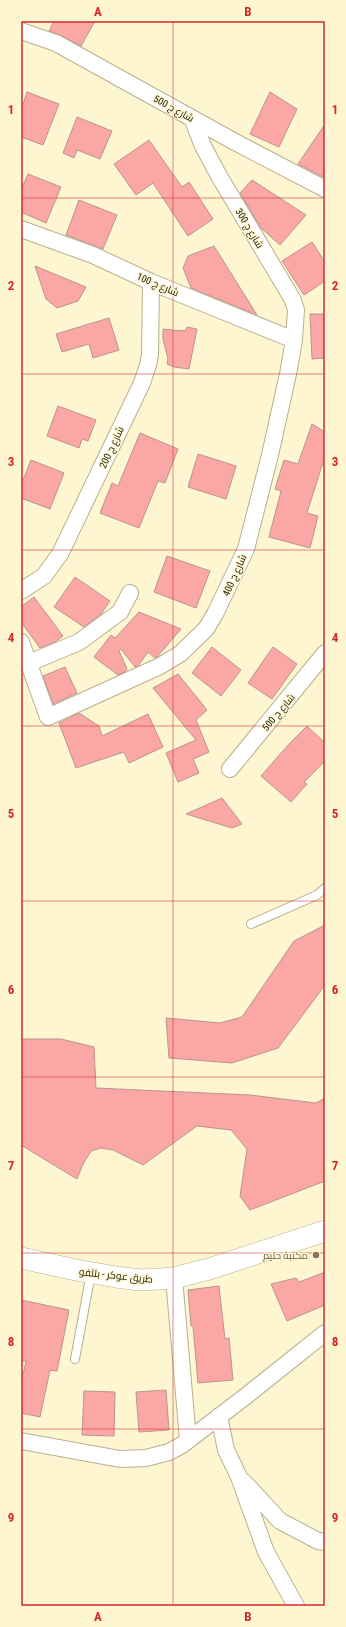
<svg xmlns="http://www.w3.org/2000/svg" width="346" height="1627" font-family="'Roboto Condensed',Cairo,sans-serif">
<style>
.building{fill:#fba7a6;stroke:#bb9391}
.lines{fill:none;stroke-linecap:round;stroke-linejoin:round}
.service-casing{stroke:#b8b08e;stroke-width:10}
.minor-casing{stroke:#b8b08e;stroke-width:18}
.tertiary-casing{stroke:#b8b08e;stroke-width:22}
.service{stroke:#fff;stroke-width:8}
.minor{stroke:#fff;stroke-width:16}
.tertiary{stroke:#fff;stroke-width:21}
.grid{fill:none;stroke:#d62828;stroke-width:1;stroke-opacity:0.55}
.education-dot{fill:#8d6e63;stroke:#fdf6d1;stroke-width:1.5}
.labels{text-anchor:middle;stroke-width:3;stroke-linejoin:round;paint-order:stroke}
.street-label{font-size:10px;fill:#262316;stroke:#fdf6d1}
.education-label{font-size:10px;fill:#785e54;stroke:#fdf6d1;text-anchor:end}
.neatline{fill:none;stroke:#d62828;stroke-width:1.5}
.grid-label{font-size:13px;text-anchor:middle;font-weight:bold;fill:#d62828}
</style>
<rect width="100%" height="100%" fill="#fdf6d1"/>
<path class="building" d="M54,21H95L81,46L60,35L49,31Z
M27,92L59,104L43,145L21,137V110Z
M270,92L297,109L279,147L250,134Z
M77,117L112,131L100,159L77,150L74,158L63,153Z
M325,124V178L298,164Z
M149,140L182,187L189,182L213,219L188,236L153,183L136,195L114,164Z
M28,174L61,187L46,223L21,212V190Z
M252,180L306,215L280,245L261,228L240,193Z
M79,200L117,215L103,249L66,235Z
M312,242L325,262V281L304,295L282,261Z
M214,246L257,315L191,288L183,268L188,256Z
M35,266L86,287L78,301L57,308L46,299Z
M310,314H325V358L312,359Z
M109,318L119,350L93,358L89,344L62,352L56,334Z
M187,327L197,329L189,369L174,367L167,364L168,359L163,339V329L180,331V330L185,331Z
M58,406L96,420L88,441L82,439L79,448L47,436Z
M312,424L325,432V456L307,513L318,516L310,548L269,537L281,491L275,489L284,460L298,464Z
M140,433L178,449L165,483L158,481L139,528L100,513L112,483L118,486Z
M198,454L236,466L226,499L188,487Z
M31,460L64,473L50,509L21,498V485Z
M167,556L210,571L196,608L154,592Z
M75,577L110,601L101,614L84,627L54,607Z
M34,597L63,636L55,642L40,648L21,622V607Z
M139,612L181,629L157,657L155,658L148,652L138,666L135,667L121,649L119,651L127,669L125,672L118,675L94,657L111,635L115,638Z
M212,647L241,670L221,696L192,673Z
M273,647L297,664L272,699L248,683Z
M65,667L77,693L53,704L43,676Z
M178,674L207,710L196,720L209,752L193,759L199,773L178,782L166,753L196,740L153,688Z
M79,713L99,726L102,736L148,714L163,747L129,763L124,752L76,768L59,723Z
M307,726L325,743V761L304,782L307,784L291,802L261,776L288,745Z
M222,798L242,824L232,828L186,814Z
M325,925V985L278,1048L232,1063L169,1058L166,1018L220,1023L242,1017L294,941Z
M21,1039H61L94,1047L96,1088L250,1095L316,1103L325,1098V1181L250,1210L240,1196L247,1149L231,1130L197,1126L143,1165L113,1150L101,1148L91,1151L83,1164L77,1179L21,1145Z
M325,1272V1305L287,1321L271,1284L296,1278L299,1282Z
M219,1286L225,1339L229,1338L233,1380L198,1383L193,1326H191L188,1290Z
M21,1300L69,1310L57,1371L50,1370L40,1417L21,1413V1384L26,1361H21Z
M166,1390L169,1430L139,1432L136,1392Z
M84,1391L115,1392L114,1436L82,1435Z"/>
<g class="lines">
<defs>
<path id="service" d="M251,924L317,895L325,888
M75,1359L91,1273"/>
<path id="minor" d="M21,31L56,43L235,142L325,189
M21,229L93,255L151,282L294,340
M21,591L44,576L60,554L142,383L148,365L150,355L151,282
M21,642L48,717L160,666L180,654L206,629L215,614L246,549L270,455L288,374L294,340L296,310L293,300L219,176L203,146L192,118
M29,663L79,642L120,612L130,593
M230,769L325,653
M174,1278L188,1440
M219,1416L226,1450L239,1477L266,1552L296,1606
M21,1441L120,1459L146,1458L169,1452L182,1445L246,1396L325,1333
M244,1482L280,1521L318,1541L325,1542"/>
<path id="tertiary" d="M21,1258L76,1270L116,1277L140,1280L159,1279L174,1278L209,1269L325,1231"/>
</defs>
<use href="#service" class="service-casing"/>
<use href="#minor" class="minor-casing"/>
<use href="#tertiary" class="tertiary-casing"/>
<use href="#service" class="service"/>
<use href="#minor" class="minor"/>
<use href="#tertiary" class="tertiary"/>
</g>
<path class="grid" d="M173,21V1606M21,198H325M21,374H325M21,550H325M21,726H325M21,901H325M21,1077H325M21,1253H325M21,1429H325"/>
<circle class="education-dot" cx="316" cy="1255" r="4"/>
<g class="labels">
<g class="street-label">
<text transform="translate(174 108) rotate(29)" y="4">شارع ج 500</text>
<text transform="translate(250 228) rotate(59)" y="4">شارع ج 300</text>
<text transform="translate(158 284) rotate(23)" y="4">شارع ج 100</text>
<text transform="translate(111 447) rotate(-65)" y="4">شارع ج 200</text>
<text transform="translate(234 575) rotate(-66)" y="4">شارع ج 400</text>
<text transform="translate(278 712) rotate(-50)" y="4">شارع ج 500</text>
<text transform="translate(116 1275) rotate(6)" y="4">طريق عوكر - بللفو</text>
</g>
<g class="education-label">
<text x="308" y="1259">مكتبة حليم</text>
</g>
</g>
<rect width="346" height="1627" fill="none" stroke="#fdf6d1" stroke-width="44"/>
<rect x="22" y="22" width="302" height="1583" class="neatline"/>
<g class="grid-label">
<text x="98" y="16">A</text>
<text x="248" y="16">B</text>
<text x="11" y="114">1</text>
<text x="335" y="114">1</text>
<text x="11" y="290">2</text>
<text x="335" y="290">2</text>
<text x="11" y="466">3</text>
<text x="335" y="466">3</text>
<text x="11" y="642">4</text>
<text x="335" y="642">4</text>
<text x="11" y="818">5</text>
<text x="335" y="818">5</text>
<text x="11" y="994">6</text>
<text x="335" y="994">6</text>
<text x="11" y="1170">7</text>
<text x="335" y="1170">7</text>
<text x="11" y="1346">8</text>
<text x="335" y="1346">8</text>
<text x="11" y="1522">9</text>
<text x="335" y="1522">9</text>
<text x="98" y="1621">A</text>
<text x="248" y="1621">B</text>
</g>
</svg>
